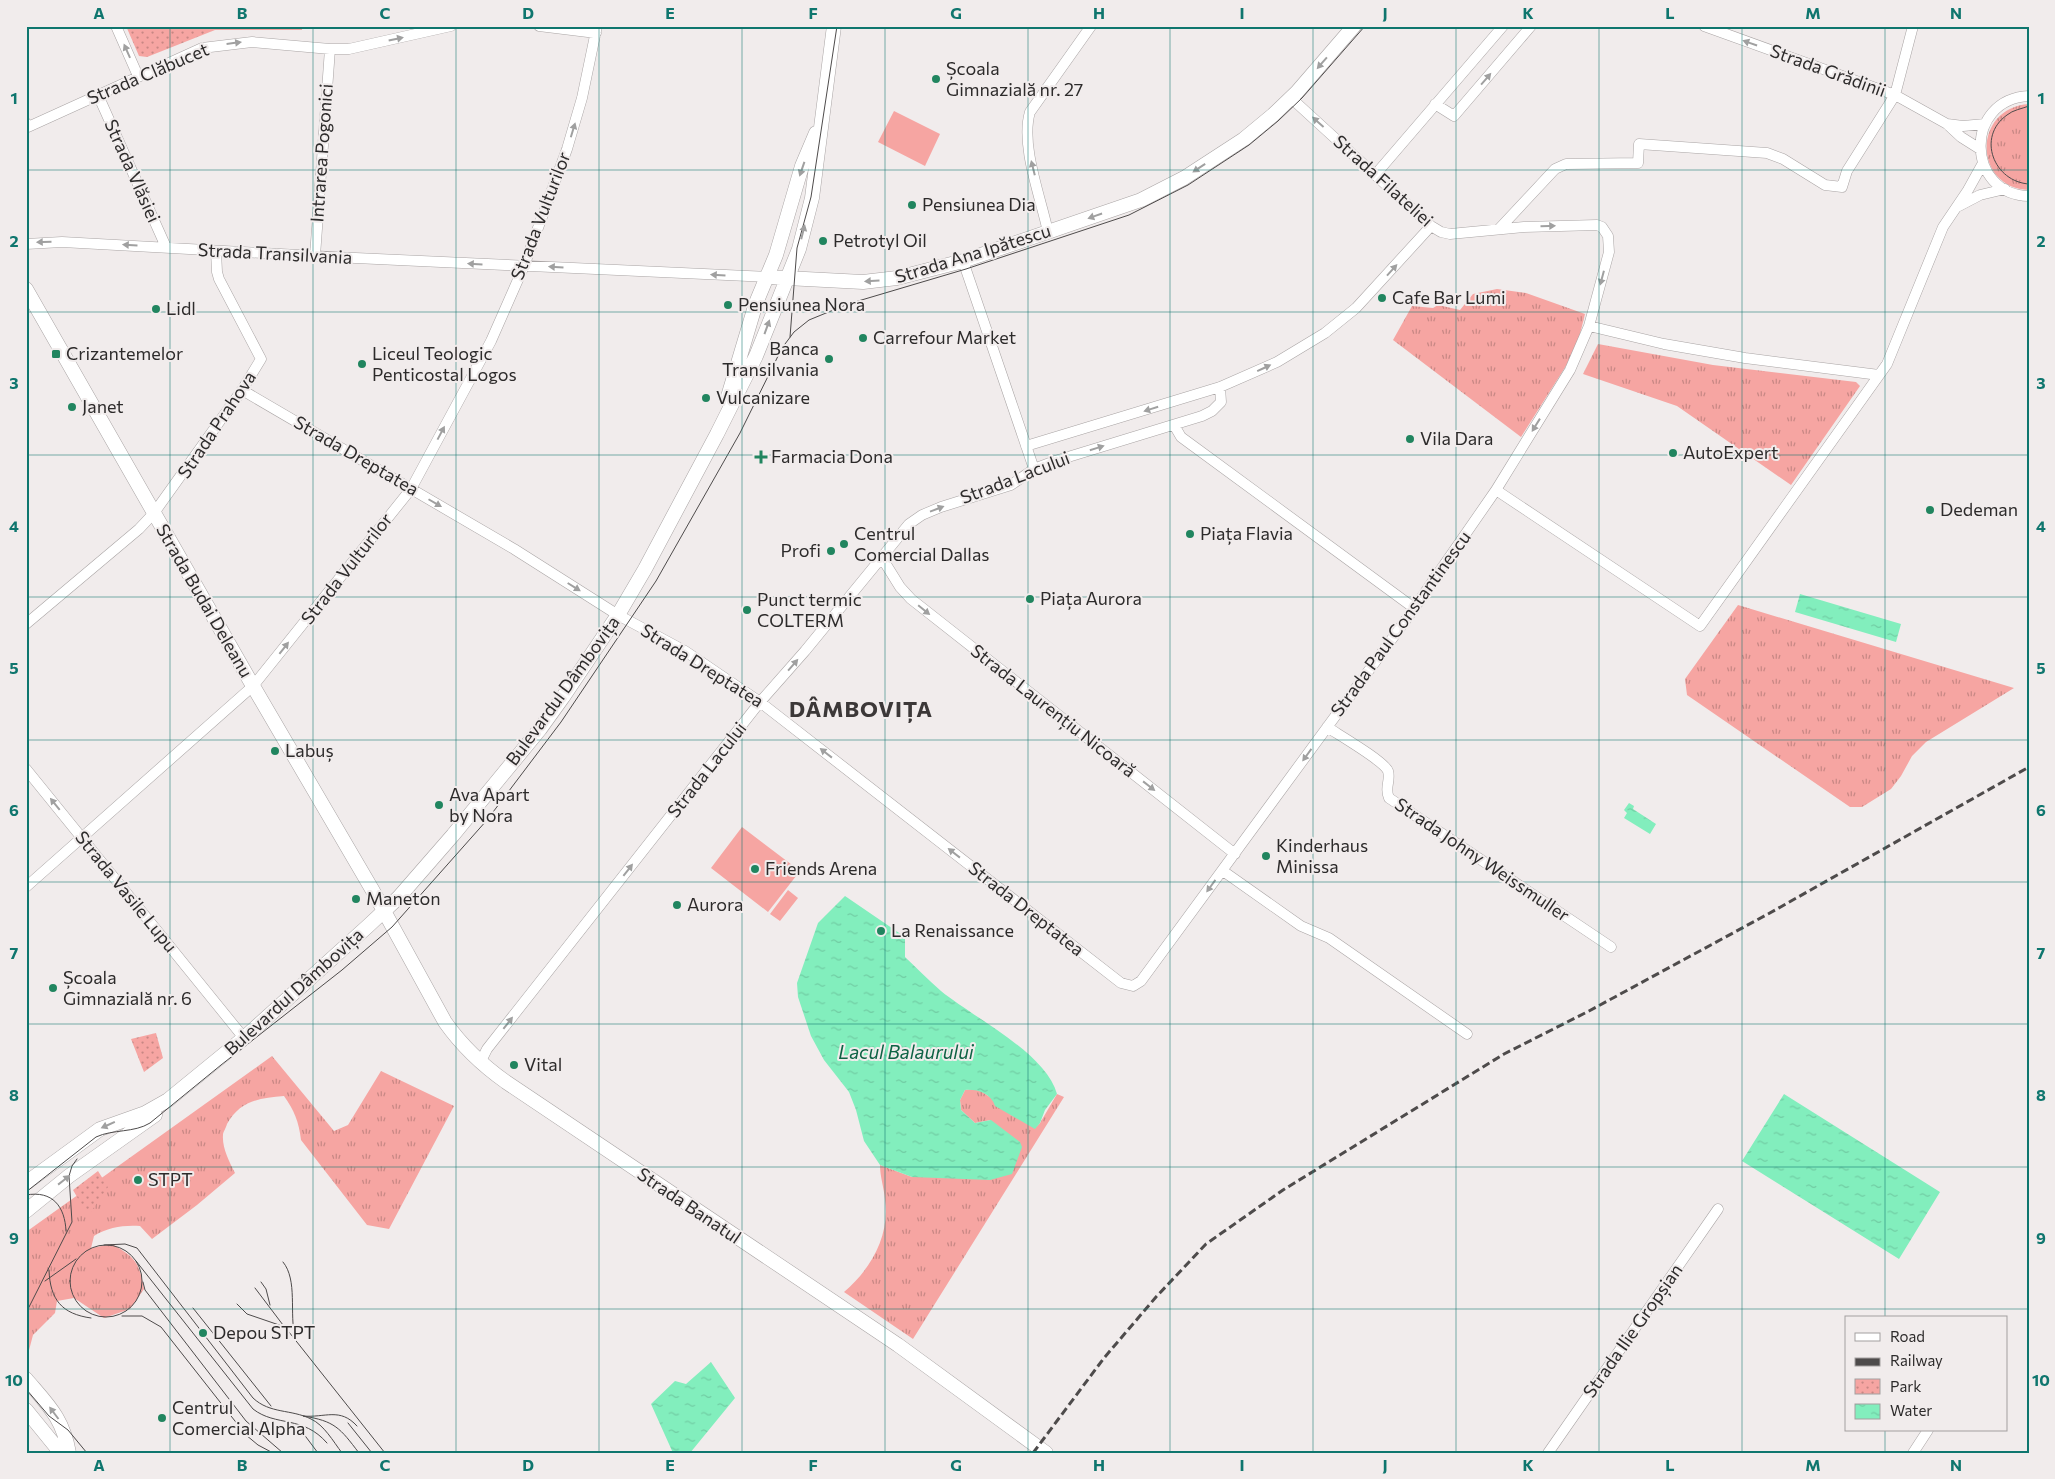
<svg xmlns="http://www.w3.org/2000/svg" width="2055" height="1479" font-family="Commissioner,sans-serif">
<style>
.grass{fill:url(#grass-tufts)}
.park{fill:url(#park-dots)}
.pitch{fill:#f6a5a2}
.water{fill:url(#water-ripples)}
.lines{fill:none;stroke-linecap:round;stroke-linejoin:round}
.street-casing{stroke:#a9a4a4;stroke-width:11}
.secondary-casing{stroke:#a9a4a4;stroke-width:15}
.street{stroke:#fff;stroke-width:10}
.secondary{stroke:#fff;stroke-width:14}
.tram{stroke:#4e4b4b;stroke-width:1}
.rail{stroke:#4e4b4b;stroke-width:3;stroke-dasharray:8 4;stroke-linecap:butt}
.oneway{fill:#a0a0a0}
.grid{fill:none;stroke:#0f766e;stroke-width:1;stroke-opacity:0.55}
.poi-dot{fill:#21855f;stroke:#f1ecec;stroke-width:2}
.labels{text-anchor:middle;stroke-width:4;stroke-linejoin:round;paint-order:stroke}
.poi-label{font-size:18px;fill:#2d2b2b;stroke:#f1ecec;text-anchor:start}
.street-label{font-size:18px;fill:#2d2b2b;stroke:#f1ecec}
.water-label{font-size:19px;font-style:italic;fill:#0e6345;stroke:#f1ecec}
.district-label{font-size:22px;font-weight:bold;letter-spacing:1px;fill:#3c3838;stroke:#f1ecec}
.neatline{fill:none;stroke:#0f766e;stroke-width:2}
.grid-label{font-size:16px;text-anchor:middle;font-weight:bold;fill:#0f766e}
</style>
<defs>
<pattern id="grass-tufts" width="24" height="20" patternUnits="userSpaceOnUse" patternTransform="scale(1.25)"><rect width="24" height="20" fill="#f6a5a2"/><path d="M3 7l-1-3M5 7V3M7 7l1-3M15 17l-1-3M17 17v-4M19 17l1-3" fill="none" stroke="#c88784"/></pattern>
<pattern id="park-dots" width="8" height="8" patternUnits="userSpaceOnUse" patternTransform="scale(1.25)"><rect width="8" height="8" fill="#f6a5a2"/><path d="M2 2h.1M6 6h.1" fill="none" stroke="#c88784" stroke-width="1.8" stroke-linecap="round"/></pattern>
<pattern id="water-ripples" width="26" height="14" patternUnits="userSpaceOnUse" patternTransform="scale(1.25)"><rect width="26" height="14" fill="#82eebd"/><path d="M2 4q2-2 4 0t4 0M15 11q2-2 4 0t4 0" fill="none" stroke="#71cca3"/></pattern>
</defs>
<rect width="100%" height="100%" fill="#f1ecec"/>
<path class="grass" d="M2029,104V190C1973,188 1972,108 2029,104Z
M1497,289L1526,293L1585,314L1576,350L1521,437L1393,340L1412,306L1433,308L1438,305L1460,310L1473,294Z
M1598,344L1713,365L1856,382L1860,386L1791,485L1677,406L1583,374Z
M1738,605L2014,688L1926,742L1912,756L1901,776L1891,789L1862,807H1850L1687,695L1685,679Z
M272,1056L334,1131L348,1125L381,1071L454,1106L389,1229L367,1225L301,1140C299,1122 294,1110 284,1096C259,1098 240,1101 227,1124C226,1128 223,1132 223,1135C222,1148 229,1161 235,1173L197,1205L152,1239L140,1226C124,1225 108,1227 94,1236L91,1248L112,1244C136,1258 139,1262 144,1289L130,1309L104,1318L74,1298L57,1301L55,1313L33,1335L28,1354L26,1232Z
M972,1089L981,1091L1035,1128L1040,1123L1057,1094L1064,1097L913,1339L844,1292C871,1269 890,1236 885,1200C884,1187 880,1177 880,1165L912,1177L991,1120L975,1123L961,1110L960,1100L965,1090Z"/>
<path class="park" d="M126,26H302V30H215L147,57L139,56Z
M156,1033L163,1058L144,1072L131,1039Z
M98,1171L108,1187L88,1216L73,1190Z"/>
<path class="pitch" d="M894,111L940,134L925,166L878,142Z
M742,827L800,871L768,912L711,868Z
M788,890L798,898L780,921L770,914Z"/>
<path class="water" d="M1800,594L1901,624L1896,642L1795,612Z
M1629,803L1634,806L1633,809L1656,824L1650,834L1624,818L1627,813L1624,810Z
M845,896L905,937V957C917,968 928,980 941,991C974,1018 1046,1053 1057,1094L1045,1110L1040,1123L1035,1129L995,1106C991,1093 977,1089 965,1090L960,1100L961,1110L975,1123L991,1120L1020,1142L1022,1147L1012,1174L990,1180L912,1177L880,1165L864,1141L856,1110L849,1092L824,1060L811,1036L798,997L797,983L818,923Z
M1784,1094L1940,1192L1899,1259L1742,1161Z
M711,1362L735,1398L690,1453H673L651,1404L675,1381L686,1384Z"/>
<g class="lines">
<defs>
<path id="street" d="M116,26L138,76
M539,26L596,33
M1704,26L1895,95L1947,124L1961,137L1980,149
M98,95L166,247
M2029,96C1963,99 1966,195 2029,196
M1435,104L1454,116L1531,26
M26,123L28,127L202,48L252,42L330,49H349L451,26
M1947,124L1963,126L1985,124
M1375,175L1503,26
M1959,206L1980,195L2005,189
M1499,229L1555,169L1566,164L1638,163L1639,144L1767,153L1783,159L1825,185L1842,187L1847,171L1895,95L1913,26
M1048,232C1041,198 1020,145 1030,112L1091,26
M26,244L62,242L334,257L767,277
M315,256L330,49
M963,261L1034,469
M1589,326L1664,344L1745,358L1879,375
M242,390L514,549L618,615L685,651L760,702L1121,983L1133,986L1141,981L1408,617L1496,490L1570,370L1589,326L1609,252L1608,236L1602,227L1597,225L1524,227L1450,234L1441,232L1431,226L1291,98
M1174,425L1181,437L1414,608
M1026,446L1220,387L1277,362L1325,333L1356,308L1431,226
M1496,490L1700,626L1887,364L1943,227L1968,190L1983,163
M882,558L900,587L911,599L1235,854
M26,624L139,529L154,513L242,390L261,359L219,279L217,272L216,251
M1327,727C1339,735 1384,761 1388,771C1391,781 1384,788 1389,798L1611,947
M26,769L244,1038
M1223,871L1301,926L1329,938L1467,1034
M26,887L253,686L411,489L491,341L524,266L567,149L582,98L597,26
M480,1063L487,1049L760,702L805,651L909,524L922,515L941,507L1011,485L1034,469L1055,461L1202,416L1212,411L1221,402L1220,387
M1548,1453L1718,1209
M1913,1453L1928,1430"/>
<path id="secondary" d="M767,277L863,282L897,278L963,261L1141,200L1184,178L1244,139L1273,115L1297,92L1354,26
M26,289L253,686L373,891L445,1022C462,1046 482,1065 506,1082L898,1345L1046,1453
M727,400L756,303L776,255L802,166L816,133
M26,1183L100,1129L145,1113L168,1100L244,1038L368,926L399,897L453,835L540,729L563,697L618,615L645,569L717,434L756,356L799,249L812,198L834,26
M26,1211L69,1176L155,1115
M26,1379C48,1405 63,1418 69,1453
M26,1410L61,1453"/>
</defs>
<use href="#street" class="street-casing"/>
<use href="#secondary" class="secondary-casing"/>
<use href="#street" class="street"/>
<use href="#secondary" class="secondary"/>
<path class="tram" d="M2029,106C2021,109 2013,110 2007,115C1976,137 1994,182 2029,184
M790,337L797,248L811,197L837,26
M26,1192L96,1137C113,1129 134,1133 150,1123L221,1065L342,970L392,927L487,820L561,722L656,581L740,433L782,348L794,332L809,320L848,304L966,269L1129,215L1188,185L1249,145L1278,121L1302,98L1365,26
M26,1195C53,1190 65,1207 66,1231
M70 1281a36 36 0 1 1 72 0a36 36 0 1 1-72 0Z
M104,1245L125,1244L137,1248L253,1398C270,1414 291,1409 311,1419C324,1425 333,1441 342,1453
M136,1261L253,1409C276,1427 303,1415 327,1443
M283,1262C298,1280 289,1314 295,1337
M49,1270C50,1300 62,1314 91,1318
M45,1281L76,1259
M143,1282L145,1290L246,1421L283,1453
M261,1282L266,1289L270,1305
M255,1288L283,1325
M237,1304L247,1314L285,1327L385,1453
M193,1308L271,1406
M26,1313L72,1222L69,1176L72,1166L77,1159
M122,1316H142L161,1327L246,1435L258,1445L273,1453
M26,1389L49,1416L68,1430L87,1453
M348,1423L372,1453
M293,1425L303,1433L318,1453
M357,1426C340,1407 325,1418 303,1416C335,1421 340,1428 359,1453"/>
<path class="rail" d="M1033,1453L1104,1358L1156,1297L1206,1244L1283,1190L1504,1054L1589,1011L1768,914L2029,767"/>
</g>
<defs><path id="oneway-solid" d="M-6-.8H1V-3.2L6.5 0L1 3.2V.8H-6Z" transform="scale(1.25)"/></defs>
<g class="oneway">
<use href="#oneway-solid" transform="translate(396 39) rotate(-12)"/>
<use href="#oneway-solid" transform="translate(234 43) rotate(-7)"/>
<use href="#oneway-solid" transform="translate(1750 43) rotate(-161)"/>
<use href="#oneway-solid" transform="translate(127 51) rotate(-114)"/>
<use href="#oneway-solid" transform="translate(1322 63) rotate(131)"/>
<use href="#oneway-solid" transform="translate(1486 79) rotate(-49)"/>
<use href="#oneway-solid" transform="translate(1318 122) rotate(-138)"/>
<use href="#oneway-solid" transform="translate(573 130) rotate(-73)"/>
<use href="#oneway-solid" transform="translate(1033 168) rotate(-104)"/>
<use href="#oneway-solid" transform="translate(1199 168) rotate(146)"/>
<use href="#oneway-solid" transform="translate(802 169) rotate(109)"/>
<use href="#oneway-solid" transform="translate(1095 216) rotate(161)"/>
<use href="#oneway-solid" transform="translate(1548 226) rotate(-2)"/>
<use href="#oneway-solid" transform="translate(803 232) rotate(-76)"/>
<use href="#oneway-solid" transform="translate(44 242) rotate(178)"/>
<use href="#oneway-solid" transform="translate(130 245) rotate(-177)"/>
<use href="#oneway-solid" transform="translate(475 264) rotate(-177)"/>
<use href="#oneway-solid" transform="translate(556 267) rotate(-177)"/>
<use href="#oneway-solid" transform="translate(1392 270) rotate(-48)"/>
<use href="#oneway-solid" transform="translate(718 275) rotate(-177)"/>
<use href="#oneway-solid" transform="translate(1602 278) rotate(105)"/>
<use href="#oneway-solid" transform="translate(872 281) rotate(177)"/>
<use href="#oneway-solid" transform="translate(767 327) rotate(-70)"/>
<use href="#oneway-solid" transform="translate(1264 368) rotate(-25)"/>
<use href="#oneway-solid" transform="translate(1151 409) rotate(163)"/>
<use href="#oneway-solid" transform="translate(1536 425) rotate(122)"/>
<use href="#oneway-solid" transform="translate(441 433) rotate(-62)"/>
<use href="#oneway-solid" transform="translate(1097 448) rotate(-17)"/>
<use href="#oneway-solid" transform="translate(435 503) rotate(30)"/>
<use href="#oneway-solid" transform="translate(937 509) rotate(-21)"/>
<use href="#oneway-solid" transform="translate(574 587) rotate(32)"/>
<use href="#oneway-solid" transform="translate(924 610) rotate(39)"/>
<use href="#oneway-solid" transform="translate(284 648) rotate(-52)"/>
<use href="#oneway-solid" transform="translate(793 665) rotate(-49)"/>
<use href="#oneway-solid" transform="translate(826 753) rotate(-142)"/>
<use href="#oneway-solid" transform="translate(1307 755) rotate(126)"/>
<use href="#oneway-solid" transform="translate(1149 786) rotate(38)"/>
<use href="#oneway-solid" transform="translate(55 804) rotate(-129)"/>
<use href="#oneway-solid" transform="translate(954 853) rotate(-142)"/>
<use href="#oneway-solid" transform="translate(628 870) rotate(-52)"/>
<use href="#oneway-solid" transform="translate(1211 886) rotate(126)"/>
<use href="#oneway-solid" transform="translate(508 1023) rotate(-52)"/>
<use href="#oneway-solid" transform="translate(108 1125) rotate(156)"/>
<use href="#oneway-solid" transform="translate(64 1180) rotate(-38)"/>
<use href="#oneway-solid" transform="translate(54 1413) rotate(-127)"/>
</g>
<path class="grid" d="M170,26V1453M313,26V1453M456,26V1453M599,26V1453M742,26V1453M885,26V1453M1028,26V1453M1170,26V1453M1313,26V1453M1456,26V1453M1599,26V1453M1742,26V1453M1885,26V1318M26,170H2029M26,312H2029M26,455H2029M26,597H2029M26,740H2029M26,882H2029M26,1024H2029M26,1167H2029M26,1309H2029M1885,1430V1453"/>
<g class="poi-dot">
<circle cx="936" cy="79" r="5"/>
<circle cx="912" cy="205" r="5"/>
<circle cx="823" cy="241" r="5"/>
<circle cx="1382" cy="298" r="5"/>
<circle cx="728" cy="305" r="5"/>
<circle cx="156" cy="309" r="5"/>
<circle cx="863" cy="338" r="5"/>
<rect x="51" y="349" width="10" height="10" rx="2.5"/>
<circle cx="829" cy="359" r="5"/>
<circle cx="362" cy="364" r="5"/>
<circle cx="706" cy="398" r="5"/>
<circle cx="72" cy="407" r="5"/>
<circle cx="1410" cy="439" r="5"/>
<circle cx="1673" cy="453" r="5"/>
<path d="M758.5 449.5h5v5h5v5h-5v5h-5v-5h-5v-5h5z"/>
<circle cx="1930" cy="510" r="5"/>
<circle cx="1190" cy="534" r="5"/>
<circle cx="844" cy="544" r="5"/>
<circle cx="831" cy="551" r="5"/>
<circle cx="1030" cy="599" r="5"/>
<circle cx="747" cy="610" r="5"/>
<circle cx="275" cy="751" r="5"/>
<circle cx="439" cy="805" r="5"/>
<circle cx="1266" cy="856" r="5"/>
<circle cx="755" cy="869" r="5"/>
<circle cx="356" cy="899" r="5"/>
<circle cx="677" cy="905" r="5"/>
<circle cx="881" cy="931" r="5"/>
<circle cx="53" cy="988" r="5"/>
<circle cx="514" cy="1065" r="5"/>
<circle cx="138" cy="1180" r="5"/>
<circle cx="203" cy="1333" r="5"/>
<circle cx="162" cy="1418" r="5"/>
</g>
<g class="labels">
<g class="poi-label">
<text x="946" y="75">Școala<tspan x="946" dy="21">Gimnazială nr. 27</tspan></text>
<text x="922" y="211">Pensiunea Dia</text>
<text x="833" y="247">Petrotyl Oil</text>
<text x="1392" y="304">Cafe Bar Lumi</text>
<text x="738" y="311">Pensiunea Nora</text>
<text x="166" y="315">Lidl</text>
<text x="873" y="344">Carrefour Market</text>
<text x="819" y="355" text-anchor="end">Banca<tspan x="819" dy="21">Transilvania</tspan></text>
<text x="66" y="360">Crizantemelor</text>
<text x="372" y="360">Liceul Teologic<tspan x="372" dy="21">Penticostal Logos</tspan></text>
<text x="716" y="404">Vulcanizare</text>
<text x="82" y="413">Janet</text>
<text x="1420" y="445">Vila Dara</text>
<text x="1683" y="459">AutoExpert</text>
<text x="771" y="463">Farmacia Dona</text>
<text x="1940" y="516">Dedeman</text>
<text x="854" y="540">Centrul<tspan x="854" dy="21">Comercial Dallas</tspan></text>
<text x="1200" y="540">Piața Flavia</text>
<text x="821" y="557" text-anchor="end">Profi</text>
<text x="1040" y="605">Piața Aurora</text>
<text x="757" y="606">Punct termic<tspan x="757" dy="21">COLTERM</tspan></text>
<text x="285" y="757">Labuș</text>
<text x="449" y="801">Ava Apart<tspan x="449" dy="21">by Nora</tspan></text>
<text x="1276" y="852">Kinderhaus<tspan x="1276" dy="21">Minissa</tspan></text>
<text x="765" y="875">Friends Arena</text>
<text x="366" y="905">Maneton</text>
<text x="687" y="911">Aurora</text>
<text x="891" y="937">La Renaissance</text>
<text x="63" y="984">Școala<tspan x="63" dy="21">Gimnazială nr. 6</tspan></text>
<text x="524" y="1071">Vital</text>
<text x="148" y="1186">STPT</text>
<text x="213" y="1339">Depou STPT</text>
<text x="172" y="1414">Centrul<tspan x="172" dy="21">Comercial Alpha</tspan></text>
</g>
<g class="street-label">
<text transform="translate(1828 71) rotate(20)" y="6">Strada Grădinii</text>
<text transform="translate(148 74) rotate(-23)" y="6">Strada Clăbucet</text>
<text transform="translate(322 153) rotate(-86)" y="6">Intrarea Pogonici</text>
<text transform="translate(132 171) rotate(66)" y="6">Strada Vlăsiei</text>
<text transform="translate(1383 181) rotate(42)" y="6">Strada Filateliei</text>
<text transform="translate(541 216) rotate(-69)" y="6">Strada Vulturilor</text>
<text transform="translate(275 254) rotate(3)" y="6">Strada Transilvania</text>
<text transform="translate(973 254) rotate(-17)" y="6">Strada Ana Ipătescu</text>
<text transform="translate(217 425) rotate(-56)" y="6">Strada Prahova</text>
<text transform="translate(356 456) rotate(30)" y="6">Strada Dreptatea</text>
<text transform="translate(1015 478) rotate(-21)" y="6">Strada Lacului</text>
<text transform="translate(347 569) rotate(-52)" y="6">Strada Vulturilor</text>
<text transform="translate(204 601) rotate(60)" y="6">Strada Budai Deleanu</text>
<text transform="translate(1401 624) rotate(-54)" y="6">Strada Paul Constantinescu</text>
<text transform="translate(702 666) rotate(32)" y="6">Strada Dreptatea</text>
<text transform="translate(563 691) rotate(-54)" y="6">Bulevardul Dâmbovița</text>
<text transform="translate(1053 711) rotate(38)" y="6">Strada Laurențiu Nicoară</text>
<text transform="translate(707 770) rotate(-52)" y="6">Strada Lacului</text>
<text transform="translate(1482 860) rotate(34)" y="6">Strada Johny Weissmuller</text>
<text transform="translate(126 892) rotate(51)" y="6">Strada Vasile Lupu</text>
<text transform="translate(1026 909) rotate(38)" y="6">Strada Dreptatea</text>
<text transform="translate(294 992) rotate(-42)" y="6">Bulevardul Dâmbovița</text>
<text transform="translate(689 1206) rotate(34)" y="6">Strada Banatul</text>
<text transform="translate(1633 1331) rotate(-55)" y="6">Strada Ilie Gropșian</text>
</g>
<g class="water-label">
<text x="906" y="1059">Lacul Balaurului</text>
</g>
<g class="district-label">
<text x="861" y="717">DÂMBOVIȚA</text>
</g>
</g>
<rect width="2055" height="1479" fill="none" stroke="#f1ecec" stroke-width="55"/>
<rect x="1845" y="1316" width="162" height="115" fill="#f1ecec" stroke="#a39f9f"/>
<rect x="1855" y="1333" width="25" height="8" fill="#ffffff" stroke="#a39f9f"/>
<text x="1890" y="1342" font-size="15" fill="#2d2b2b">Road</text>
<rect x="1855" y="1358" width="25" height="8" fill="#4e4b4b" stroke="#a39f9f"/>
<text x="1890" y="1366" font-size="15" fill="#2d2b2b">Railway</text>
<rect x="1855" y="1379" width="25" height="15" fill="url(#park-dots)" stroke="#a39f9f"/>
<text x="1890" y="1392" font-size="15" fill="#2d2b2b">Park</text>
<rect x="1855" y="1404" width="25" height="15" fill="url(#water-ripples)" stroke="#a39f9f"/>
<text x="1890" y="1416" font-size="15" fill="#2d2b2b">Water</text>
<rect x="28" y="28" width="2000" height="1424" class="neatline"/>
<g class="grid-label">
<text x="99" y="19">A</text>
<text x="242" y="19">B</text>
<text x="385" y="19">C</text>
<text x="528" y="19">D</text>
<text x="670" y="19">E</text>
<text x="813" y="19">F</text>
<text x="956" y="19">G</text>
<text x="1099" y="19">H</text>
<text x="1242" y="19">I</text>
<text x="1385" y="19">J</text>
<text x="1528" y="19">K</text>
<text x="1670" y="19">L</text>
<text x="1813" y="19">M</text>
<text x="1956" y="19">N</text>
<text x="14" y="104">1</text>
<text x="2041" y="104">1</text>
<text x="14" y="247">2</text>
<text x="2041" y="247">2</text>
<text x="14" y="389">3</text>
<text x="2041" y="389">3</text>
<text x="14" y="532">4</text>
<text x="2041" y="532">4</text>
<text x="14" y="674">5</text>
<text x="2041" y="674">5</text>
<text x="14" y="816">6</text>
<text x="2041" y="816">6</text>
<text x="14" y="959">7</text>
<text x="2041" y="959">7</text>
<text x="14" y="1101">8</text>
<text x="2041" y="1101">8</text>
<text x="14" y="1244">9</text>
<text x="2041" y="1244">9</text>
<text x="14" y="1386">10</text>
<text x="2041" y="1386">10</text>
<text x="99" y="1471">A</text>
<text x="242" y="1471">B</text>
<text x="385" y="1471">C</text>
<text x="528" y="1471">D</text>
<text x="670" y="1471">E</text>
<text x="813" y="1471">F</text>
<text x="956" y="1471">G</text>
<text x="1099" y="1471">H</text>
<text x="1242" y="1471">I</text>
<text x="1385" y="1471">J</text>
<text x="1528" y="1471">K</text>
<text x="1670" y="1471">L</text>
<text x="1813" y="1471">M</text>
<text x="1956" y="1471">N</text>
</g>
</svg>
